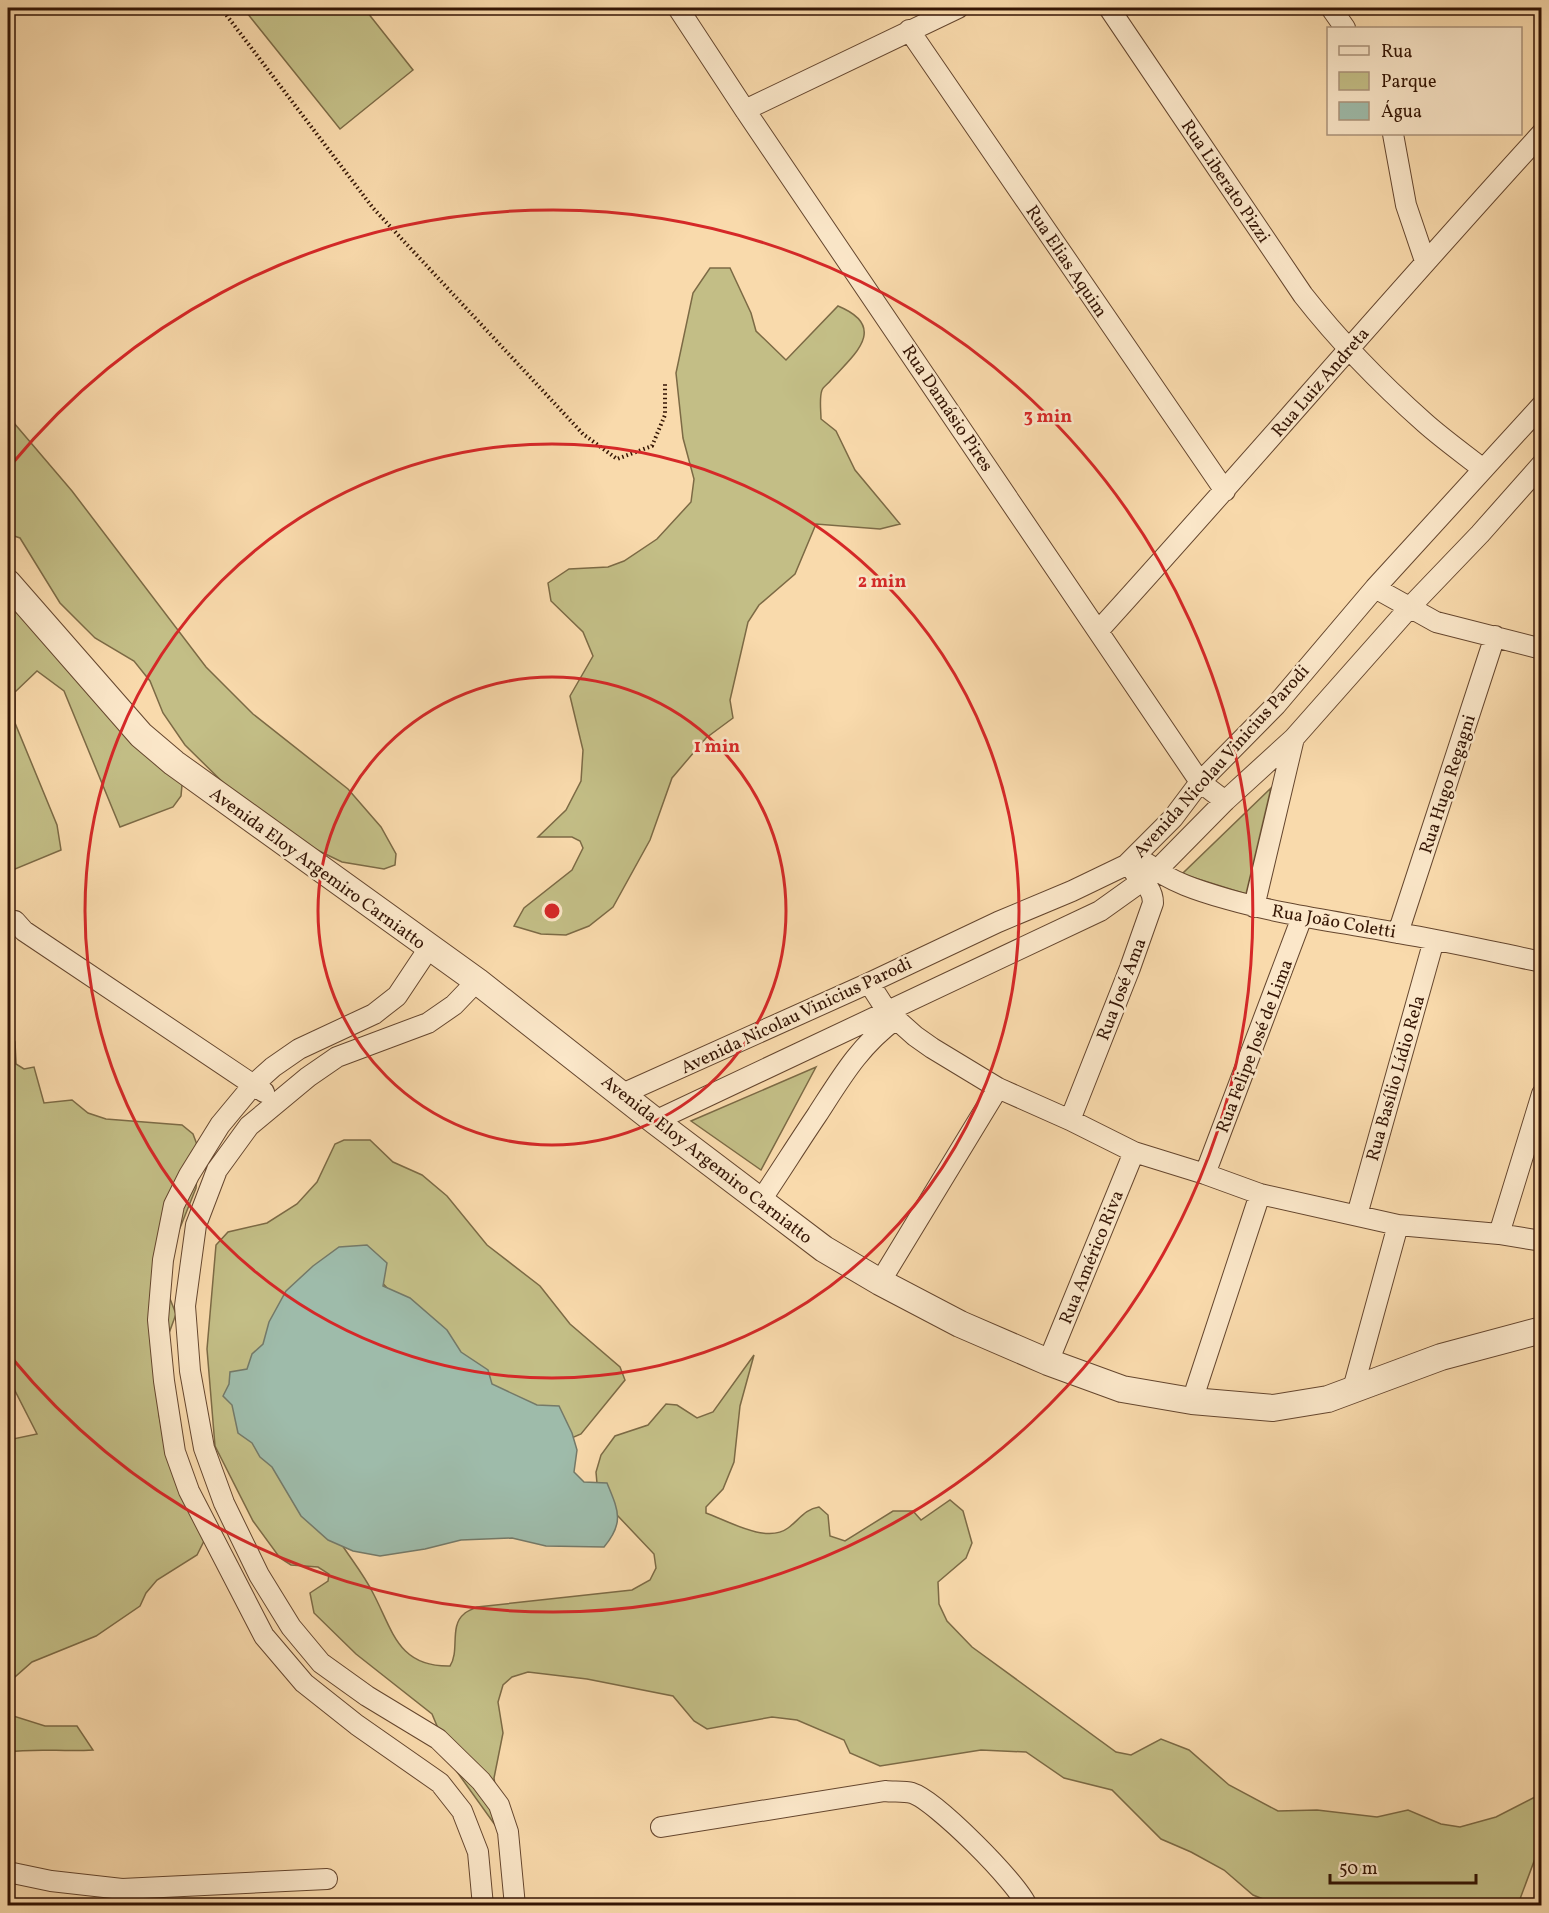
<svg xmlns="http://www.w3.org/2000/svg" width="1549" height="1913" viewBox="0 0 1549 1913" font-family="Vollkorn,serif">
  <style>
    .green { fill: #c3be86; stroke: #7c6a45; stroke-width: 1.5 }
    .water { fill: #9ebbaa; stroke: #747968; stroke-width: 1.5 }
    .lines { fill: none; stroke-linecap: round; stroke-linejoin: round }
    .minor-casing { stroke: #65462e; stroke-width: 22 }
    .tertiary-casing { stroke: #65462e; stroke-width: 28 }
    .path { stroke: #341504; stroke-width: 4; stroke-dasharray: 1.5 3; stroke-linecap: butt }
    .minor { stroke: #fbe7c9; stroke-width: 20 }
    .tertiary { stroke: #fbe7c9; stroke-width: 26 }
    .ring { fill: none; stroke: #d62828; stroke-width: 3 }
    .labels { text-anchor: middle; stroke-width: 5; stroke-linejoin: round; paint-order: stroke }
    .street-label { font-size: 18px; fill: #341504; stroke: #fbe7c9 }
    .centre { fill: #d62828; stroke: #fbe7c9; stroke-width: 3 }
    .ring-label { font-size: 18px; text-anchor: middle; font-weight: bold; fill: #d62828; stroke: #fbe7c9; stroke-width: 5; stroke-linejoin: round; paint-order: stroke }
  </style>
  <rect width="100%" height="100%" fill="#f9daac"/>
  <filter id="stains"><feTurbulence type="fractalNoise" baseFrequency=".00333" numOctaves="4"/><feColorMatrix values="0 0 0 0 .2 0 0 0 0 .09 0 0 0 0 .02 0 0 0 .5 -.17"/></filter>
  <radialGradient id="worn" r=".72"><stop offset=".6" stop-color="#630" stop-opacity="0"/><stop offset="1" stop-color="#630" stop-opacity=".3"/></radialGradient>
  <path class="green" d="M243,8H364L413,70L340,129Z
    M710,268H730L751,313L756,331L786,360L838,306C889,327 854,355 831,380C829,383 823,387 822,390C819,398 821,411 821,419L836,431L855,470L900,524L880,529L816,524L795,574L759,605L748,622L730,700L733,718L706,738L672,778L650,840L613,907L589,926L566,935L541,934L514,926L524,908L572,870L583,848L580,841L572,837H538L566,810L581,781L583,750L570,696L593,656L583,632L551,601L548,583L569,569L608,567L624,561L657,539L691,502L694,479L683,438L676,373L693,293Z
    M8,416L72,491L206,667L253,714L348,789L381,827L396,854L395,865L384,869L342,862L292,838L250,809L185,745L163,713L150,681L134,661L95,638L60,603L20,538L8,534Z
    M8,573L160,753L182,785L181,796L173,807L120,827L64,691L37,671L15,692V723L57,825L61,850L8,872Z
    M1271,788L1246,894L1182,874Z
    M8,1026L15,1042L16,1064L24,1069L34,1067L44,1103L72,1100L88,1113L106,1119L182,1125L193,1134L199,1150L196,1188L180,1228L159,1259L161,1276L176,1314L160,1358L159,1415L167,1454L208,1533L197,1555L157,1580L146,1593L140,1606L96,1636L32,1662L8,1683V1440L37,1434L8,1377Z
    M816,1067L761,1170L691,1121Z
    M344,1140H370L393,1162L422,1175L447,1196L487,1245L540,1286L570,1324L620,1367L625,1380L581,1434L567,1440H555L408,1311L377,1277L340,1542C351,1559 364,1575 373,1593C393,1631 398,1667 450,1666C460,1651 449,1626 464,1614C467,1611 473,1609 477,1607L632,1590L650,1580L656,1568L654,1554L598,1495L596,1472L601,1455L615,1436L648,1425L666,1404L677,1405L697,1418L713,1412L754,1355L740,1406L734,1462L723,1489L706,1507V1513C728,1521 767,1544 788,1528C799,1520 805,1509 819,1507L828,1515L830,1536L845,1541L893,1511H913L921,1520L950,1500L963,1511L972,1543L966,1558L938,1582L939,1604L947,1621L972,1647L1116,1752L1131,1755L1161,1739L1189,1750L1229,1785L1278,1811L1317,1810L1377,1817L1408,1810L1441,1824L1460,1827L1496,1817L1541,1794V1846L1539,1848L1520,1899L1505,1905H1278L1253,1895L1224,1870L1191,1852L1161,1839L1112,1790L1064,1778L1026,1752L981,1750L880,1766L850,1753L844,1740L797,1720L772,1717L707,1729L694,1721L673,1696L587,1679L528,1672L512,1677L503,1685L498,1702L503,1733L494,1778L500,1821L495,1825L455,1769L432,1714L356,1654L314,1613L310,1593L328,1581L329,1574L318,1567L291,1565L280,1558L253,1521L215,1446L207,1349L216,1245L228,1232L267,1223L297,1204L317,1182L335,1144Z
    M8,1705L10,1715L45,1726H77L93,1750C64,1752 36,1748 8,1752Z"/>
  <path class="water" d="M367,1245L387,1263L383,1286L410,1298L447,1330L461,1352L488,1370L492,1384L537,1405L559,1406L572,1433L577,1450L574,1472L584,1482L607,1483C618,1510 625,1522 604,1547L546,1546L512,1538L461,1540L425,1549L380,1556L353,1551L328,1540L301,1516L272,1467L260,1457L252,1443L238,1433L232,1405L223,1396L229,1384L230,1372L247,1369L252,1354L263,1344L269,1322L286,1291L313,1266L339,1247Z"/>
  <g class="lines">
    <g class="minor-casing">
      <path id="minor" d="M678,8L745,110L1200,782L1225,801
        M1109,8L1303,295C1339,341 1381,384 1425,423C1443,439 1464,454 1483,469
        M1331,8L1345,28
        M909,30L1225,491
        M745,110L958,8
        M1393,134L1406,205L1425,261
        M1375,588L1436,622L1542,649
        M1099,630C1248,466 1392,297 1542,133
        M1148,864C1170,882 1199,891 1227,899C1283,915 1340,922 1398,933C1446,941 1494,952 1542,962
        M1254,907L1294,738
        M15,921L24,931L264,1092
        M1398,933L1495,636
        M429,948L397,996L374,1014L299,1049L273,1067L254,1084L220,1125L189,1175L174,1205L163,1260L158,1320L164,1381L175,1452L189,1491L264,1636L304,1683L357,1725L440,1783L462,1811L478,1852L483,1906
        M477,981L454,1005L428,1023L337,1057L308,1077L249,1126L217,1170L196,1225L185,1306L190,1371L204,1448L224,1503L259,1575L291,1627L321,1663L367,1696L438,1739L481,1781L499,1805L508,1832L515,1906
        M869,983L887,1011L915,1036L932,1048L998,1088L1070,1120L1134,1152L1205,1174L1260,1194L1398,1225L1499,1234L1542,1241
        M622,1094L869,983L998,922L1072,891L1126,865L1173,818L1200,782L1276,705L1375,588L1542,405
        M1070,1120L1130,968L1153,903C1153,889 1144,882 1134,872
        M655,1121L1100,911L1156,871L1225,801L1294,738L1410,607L1480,534L1542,464
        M1205,1174L1302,917
        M761,1200C780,1172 798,1143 817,1115C841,1078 859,1046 896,1019
        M1357,1215L1434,940
        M1499,1234L1542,1094
        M880,1282L998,1088
        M1048,1362L1134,1152
        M1353,1389L1398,1225
        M1192,1401L1260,1194
        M661,1827L885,1791C893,1792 904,1791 912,1793C935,1800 1018,1883 1027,1906
        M8,1872L51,1881L122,1889L327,1879"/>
    </g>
    <g class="tertiary-casing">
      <path id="tertiary" d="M8,583L141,735L174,763L477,981L655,1121L824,1249L880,1282L960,1324L1048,1362L1122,1389L1192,1401L1273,1408L1328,1399L1441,1357L1542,1330"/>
    </g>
    <path class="path" d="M221,8L373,208L583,434L617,459L652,446L665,415V384"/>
    <use href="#minor" class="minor"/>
    <use href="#tertiary" class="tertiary"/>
  </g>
  <g class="ring">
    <circle cx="552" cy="911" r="234"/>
    <circle cx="552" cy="911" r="467"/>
    <path d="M11 465A701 701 0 1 1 11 1357"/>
  </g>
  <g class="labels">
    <g class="street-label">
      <text transform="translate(1226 181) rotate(56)" y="6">Rua Liberato Pizzi</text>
      <text transform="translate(1067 261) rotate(56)" y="6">Rua Elias Aquim</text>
      <text transform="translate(1320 382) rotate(-49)" y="6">Rua Luiz Andreta</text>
      <text transform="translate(948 408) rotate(56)" y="6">Rua Damásio Pires</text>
      <text transform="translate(1221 761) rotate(-48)" y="6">Avenida Nicolau Vinicius Parodi</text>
      <text transform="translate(1447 784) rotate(-72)" y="6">Rua Hugo Regagni</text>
      <text transform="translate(318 868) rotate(36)" y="6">Avenida Eloy Argemiro Carniatto</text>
      <text transform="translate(1334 921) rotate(10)" y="6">Rua João Coletti</text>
      <text transform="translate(1121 989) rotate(-69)" y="6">Rua José Ama</text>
      <text transform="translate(796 1015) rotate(-25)" y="6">Avenida Nicolau Vinicius Parodi</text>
      <text transform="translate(1254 1046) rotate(-69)" y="6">Rua Felipe José de Lima</text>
      <text transform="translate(1395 1078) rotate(-74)" y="6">Rua Basílio Lídio Rela</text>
      <text transform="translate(707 1159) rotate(38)" y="6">Avenida Eloy Argemiro Carniatto</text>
      <text transform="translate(1091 1257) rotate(-68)" y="6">Rua Américo Riva</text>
    </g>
  </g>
  <circle cx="552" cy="911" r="9" class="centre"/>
  <g class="ring-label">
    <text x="1048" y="422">3 min</text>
    <text x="882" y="587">2 min</text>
    <text x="717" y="752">1 min</text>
  </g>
  <rect width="1549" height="1913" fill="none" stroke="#f9daac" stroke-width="30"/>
  <rect x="9" y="9" width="1531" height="1895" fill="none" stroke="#341504" stroke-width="3"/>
  <rect x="15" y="15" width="1519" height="1883" fill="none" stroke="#341504" stroke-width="1.5"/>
  <rect x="1327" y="27" width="195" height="108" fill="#fbe7c9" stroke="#ab937a" stroke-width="1.5"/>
  <rect x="1339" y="46" width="30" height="9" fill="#fbe7c9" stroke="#ab937a" stroke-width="1.5"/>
  <text x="1381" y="57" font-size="18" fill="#341504">Rua</text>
  <rect x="1339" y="72" width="30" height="18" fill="#c3be86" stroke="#ab937a" stroke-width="1.5"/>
  <text x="1381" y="87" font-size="18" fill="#341504">Parque</text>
  <rect x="1339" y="102" width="30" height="18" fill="#9ebbaa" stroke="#ab937a" stroke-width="1.5"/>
  <text x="1381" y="117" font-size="18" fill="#341504">Água</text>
  <path d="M1330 1874v9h146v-9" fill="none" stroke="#341504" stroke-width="3"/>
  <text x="1339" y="1874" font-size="18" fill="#341504" stroke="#fbe7c9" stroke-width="4.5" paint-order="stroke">50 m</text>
  <rect width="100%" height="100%" filter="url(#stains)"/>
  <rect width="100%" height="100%" fill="url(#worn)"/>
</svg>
